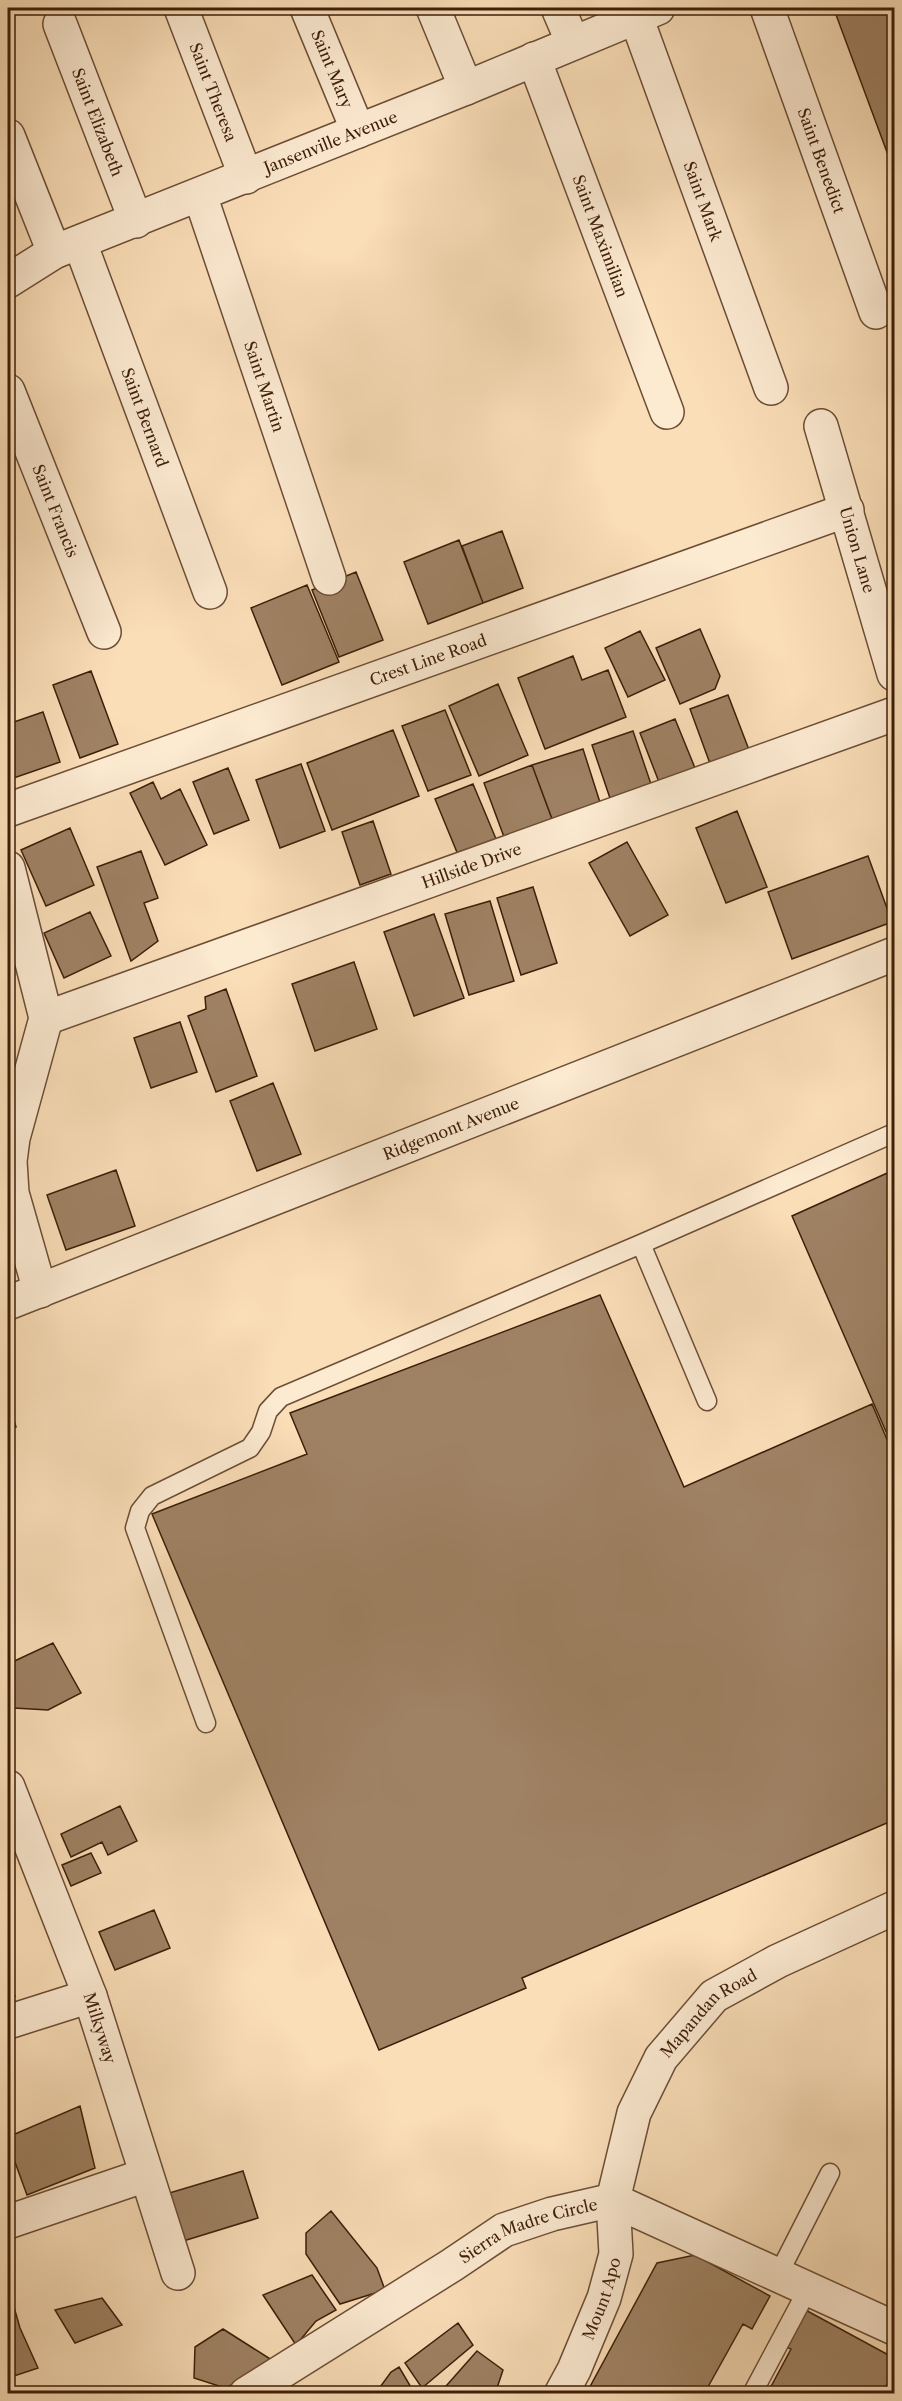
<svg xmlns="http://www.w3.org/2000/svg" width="902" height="2401" viewBox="0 0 902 2401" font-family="'Libre Caslon Text',serif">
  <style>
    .building { fill: #9f8264; stroke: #3d1e09; stroke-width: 1.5 }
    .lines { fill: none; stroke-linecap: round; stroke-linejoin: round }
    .service-casing { stroke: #6c4e35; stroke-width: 21 }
    .minor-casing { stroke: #6c4e35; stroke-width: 36 }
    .service { stroke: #fcead1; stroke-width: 18 }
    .minor { stroke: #fcead1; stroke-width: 33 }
    .labels { text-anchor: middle; stroke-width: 4.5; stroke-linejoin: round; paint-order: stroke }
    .street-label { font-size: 16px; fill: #3d1e09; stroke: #fcead1 }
  </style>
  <rect width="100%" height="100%" fill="#fadeb8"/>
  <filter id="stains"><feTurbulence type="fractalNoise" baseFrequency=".00333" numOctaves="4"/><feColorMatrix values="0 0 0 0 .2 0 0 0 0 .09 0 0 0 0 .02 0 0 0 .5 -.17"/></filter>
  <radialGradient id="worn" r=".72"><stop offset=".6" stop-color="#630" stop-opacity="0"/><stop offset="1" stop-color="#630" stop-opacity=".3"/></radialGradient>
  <path class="building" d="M848,8H894V171L835,12Z
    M502,531L523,588L483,603L462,546Z
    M459,540L483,603L428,624L404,562Z
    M356,572L383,640L339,657L312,590Z
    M307,585L339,662L282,685L251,608Z
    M700,629L720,676L715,689L680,704L656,648Z
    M640,631L665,680L628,697L605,648Z
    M573,656L582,680L608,670L626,717L545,749L518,678Z
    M91,671L118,744L80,758L53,685Z
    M498,684L528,755L479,776L449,706Z
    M728,695L751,755L712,769L690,709Z
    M445,710L471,775L428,791L402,726Z
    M43,712L60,762L8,780V724Z
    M675,719L695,768L659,782L640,733Z
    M393,730L419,796L332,830L307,763Z
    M633,731L655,796L614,810L592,745Z
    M583,749L604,815L555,827L532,765Z
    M301,764L325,831L280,848L256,780Z
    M532,765L555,827L507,845L484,783Z
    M228,768L249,820L214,834L193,782Z
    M153,782L161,799L180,789L207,845L165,865L130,793Z
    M473,784L499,846L461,862L435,799Z
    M737,811L767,887L726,903L696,828Z
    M373,821L391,874L360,885L342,832Z
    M70,828L94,885L46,906L21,850Z
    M627,842L668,915L630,936L589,863Z
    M141,851L158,898L144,903L158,941L131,961L97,867Z
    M868,856L892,922L792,959L768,892Z
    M533,887L557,963L521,975L497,898Z
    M490,901L514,981L469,995L445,914Z
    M90,912L111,956L64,978L44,933Z
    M434,914L464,998L414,1016L384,932Z
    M354,962L377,1029L315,1051L292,984Z
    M226,989L257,1076L216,1092L188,1016L206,1009L205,997Z
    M180,1022L197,1072L151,1088L134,1038Z
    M273,1083L301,1154L257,1171L230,1101Z
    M116,1170L135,1226L66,1250L47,1195Z
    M894,1170V1450L792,1216Z
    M600,1295L684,1487L872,1404L894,1456V1820L522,1978L526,1988L379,2050L152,1514L307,1454L290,1413Z
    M8,1399L16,1427L8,1430Z
    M53,1643L81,1693L48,1710L14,1708L8,1693V1664Z
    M120,1806L137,1841L108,1855L102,1842L71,1857L61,1834Z
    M91,1853L101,1873L71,1886L62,1865Z
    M154,1910L170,1948L115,1970L99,1932Z
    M8,1976L15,1996L8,1998Z
    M80,2106L95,2168L27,2195L8,2143V2137Z
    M243,2171L258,2218L180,2242L166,2194Z
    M331,2211L377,2268L385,2290L340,2304L306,2254V2233Z
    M695,2255L770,2296L752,2329L743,2324L704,2394H586L657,2263Z
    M312,2275L336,2310L316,2321L296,2345L263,2295Z
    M8,2286L20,2328L38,2368L11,2377L8,2376Z
    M102,2298L122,2325L75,2343L55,2310Z
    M800,2307L894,2358V2371L882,2394H767L791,2349L780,2344Z
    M458,2323L473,2345L422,2388L405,2363Z
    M223,2329L278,2364L225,2388L194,2378L195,2347Z
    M477,2351L503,2370L495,2394H439Z
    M399,2367L415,2394H375L391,2372Z"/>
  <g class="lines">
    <g class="service-casing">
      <path id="service" d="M641,1244L707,1401
        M206,1723L135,1528L140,1511L152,1496L250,1448L261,1432L268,1411L281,1397L641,1244L894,1133
        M778,2275L830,2173
        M752,2394L808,2289"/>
    </g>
    <g class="minor-casing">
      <g id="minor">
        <path id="s1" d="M181,8L246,177"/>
        <path id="s2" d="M307,8L358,131"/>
        <path d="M433,8L466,88"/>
        <path d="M558,8L573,43"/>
        <path id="s3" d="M767,8L876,312"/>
        <path id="s4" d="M636,17L771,388"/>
        <path id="s5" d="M60,24L136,221"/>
        <path id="s6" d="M534,59L667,412"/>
        <path d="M8,136L54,252"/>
        <path id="s7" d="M200,195L329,578"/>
        <path id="s8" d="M80,243L210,592"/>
        <path id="s9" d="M8,281L54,252L466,88L658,8"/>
        <path id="s10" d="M8,391L104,632"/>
        <path id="s11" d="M821,426L894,674"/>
        <path id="s12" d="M8,810L847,510"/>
        <path d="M8,868L46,1018L13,1138L10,1161L12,1193L40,1291"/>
        <path id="s13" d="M46,1018L894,714"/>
        <path id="s14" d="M8,1303L894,954"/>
        <path id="s15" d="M8,1787L90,1996L178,2273"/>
        <path d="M8,2022L90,1996"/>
        <path d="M8,2222L146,2175"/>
        <path id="s16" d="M246,2394L452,2265L504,2230L552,2214L613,2200L894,2328"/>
        <path id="s17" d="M561,2394L574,2370L604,2298L616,2254L613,2200L634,2113L661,2058L714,1996L778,1961L894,1908"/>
      </g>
    </g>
    <use href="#service" class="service"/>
    <use href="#minor" class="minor"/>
  </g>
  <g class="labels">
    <g class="street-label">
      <text dy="6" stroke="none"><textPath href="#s2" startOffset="66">Saint Mary</textPath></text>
      <text dy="6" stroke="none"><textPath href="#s1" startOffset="90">Saint Theresa</textPath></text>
      <text dy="6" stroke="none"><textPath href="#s5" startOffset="105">Saint Elizabeth</textPath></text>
      <text dy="6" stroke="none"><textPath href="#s9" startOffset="352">Jansenville Avenue</textPath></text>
      <text dy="6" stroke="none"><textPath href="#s3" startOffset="162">Saint Benedict</textPath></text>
      <text dy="6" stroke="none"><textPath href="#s4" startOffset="196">Saint Mark</textPath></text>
      <text dy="6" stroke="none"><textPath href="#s6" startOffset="189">Saint Maximilian</textPath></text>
      <text dy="6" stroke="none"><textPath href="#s7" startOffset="202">Saint Martin</textPath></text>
      <text dy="6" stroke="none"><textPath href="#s8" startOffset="186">Saint Bernard</textPath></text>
      <text dy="6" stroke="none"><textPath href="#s10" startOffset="129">Saint Francis</textPath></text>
      <text dy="6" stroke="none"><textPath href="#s11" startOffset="129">Union Lane</textPath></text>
      <text dy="6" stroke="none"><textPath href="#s12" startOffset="446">Crest Line Road</textPath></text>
      <text dy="6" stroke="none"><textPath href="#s13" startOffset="452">Hillside Drive</textPath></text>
      <text dy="6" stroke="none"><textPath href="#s14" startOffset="476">Ridgemont Avenue</textPath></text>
      <text dy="6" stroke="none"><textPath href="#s17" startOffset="422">Mapandan Road</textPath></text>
      <text dy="6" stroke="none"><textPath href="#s15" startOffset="258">Milkyway</textPath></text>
      <text dy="6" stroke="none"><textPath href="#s16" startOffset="328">Sierra Madre Circle</textPath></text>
      <text dy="6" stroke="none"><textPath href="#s17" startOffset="104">Mount Apo</textPath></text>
    </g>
  </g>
  <rect width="902" height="2401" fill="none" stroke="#fadeb8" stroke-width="30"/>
  <rect x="9" y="9" width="884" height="2383" fill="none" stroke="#3d1e09" stroke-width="3"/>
  <rect x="15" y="15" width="872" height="2371" fill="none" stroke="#3d1e09" stroke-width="1.5"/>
  <rect width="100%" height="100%" filter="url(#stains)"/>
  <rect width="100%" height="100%" fill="url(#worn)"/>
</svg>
